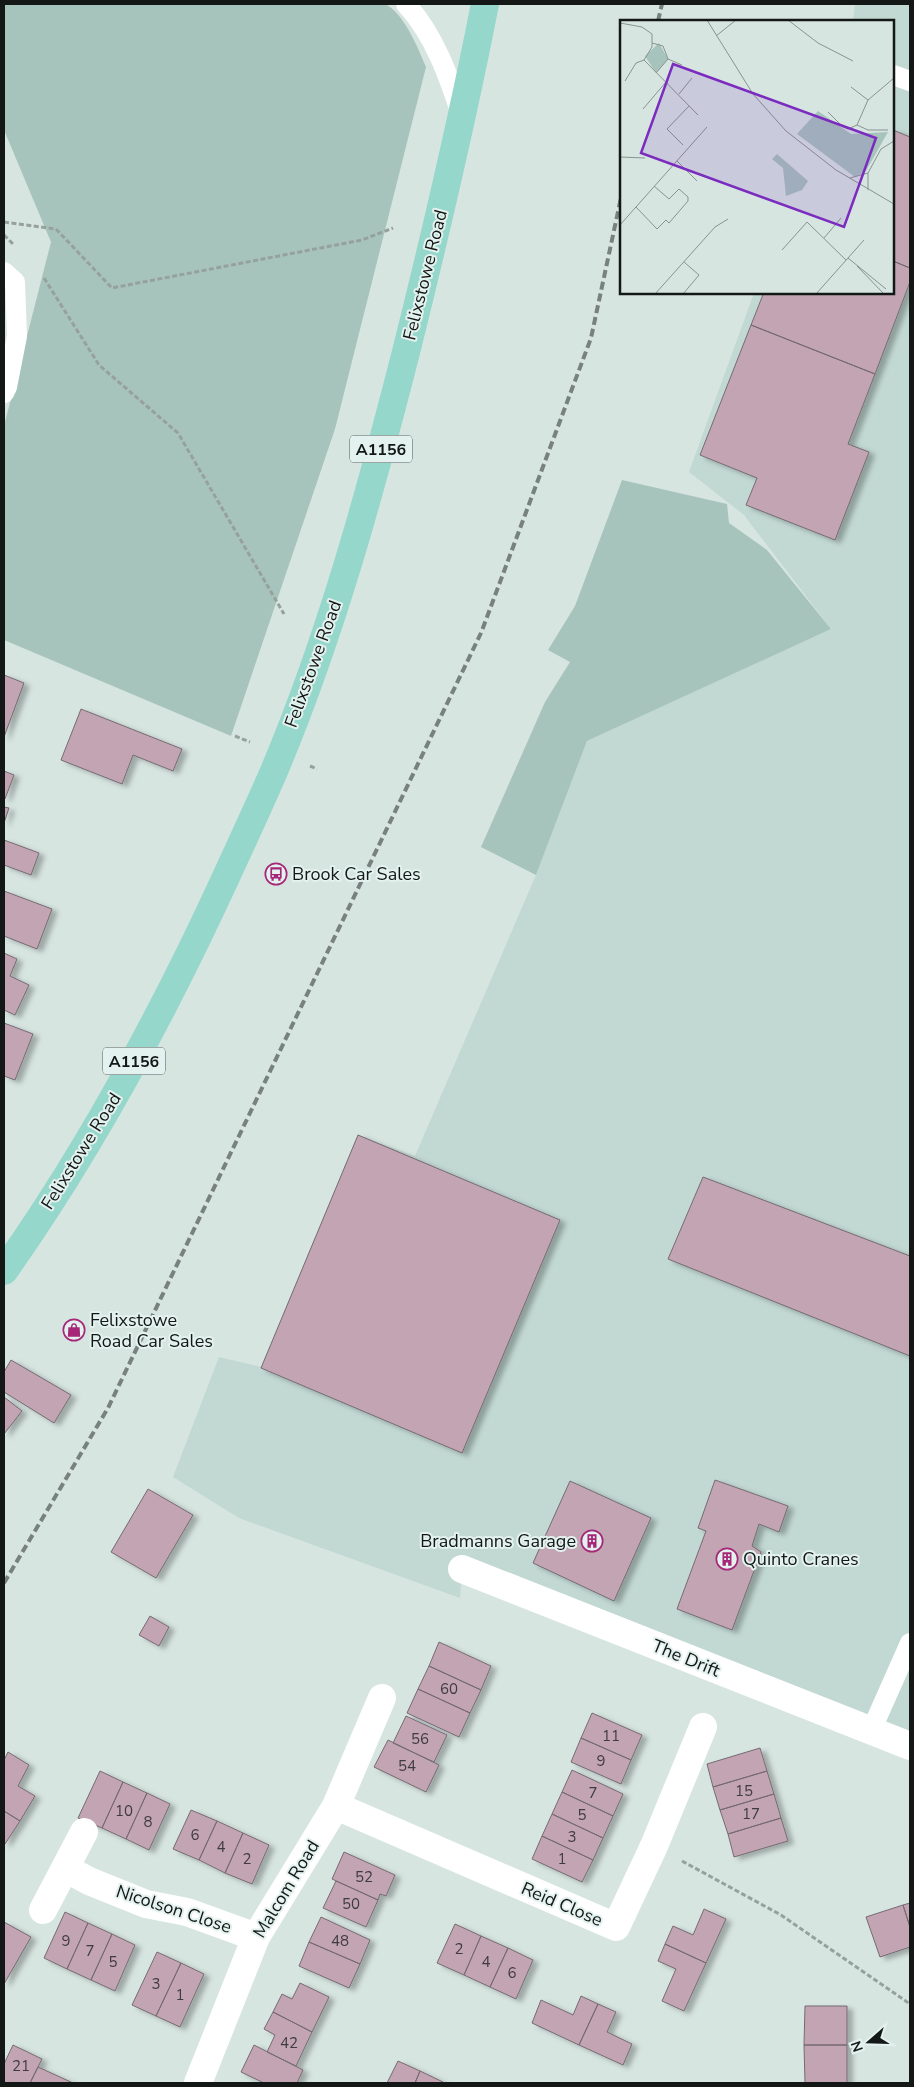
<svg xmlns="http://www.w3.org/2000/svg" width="914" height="2087" viewBox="0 0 914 2087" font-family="'Nunito Sans',sans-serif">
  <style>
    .built { fill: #c2d8d2 }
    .green { fill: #a7c4bc }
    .building { fill: #c2a4b3; stroke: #756b70; filter: url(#shadow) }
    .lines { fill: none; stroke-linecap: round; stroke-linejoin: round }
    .path { stroke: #96a19e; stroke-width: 3; stroke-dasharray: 5 2.5; stroke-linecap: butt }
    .lane { stroke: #fff; stroke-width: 20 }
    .street { stroke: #fff; stroke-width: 28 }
    .primary { stroke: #95d7ca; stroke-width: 28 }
    .rail { stroke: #78817f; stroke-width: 4; stroke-dasharray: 8 4; stroke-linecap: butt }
    .labels { text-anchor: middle; stroke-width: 4; stroke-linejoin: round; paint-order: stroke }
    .number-label { font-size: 15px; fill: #3f3b3e }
    .shield { fill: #e4f2ef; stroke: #525958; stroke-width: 1 }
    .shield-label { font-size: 16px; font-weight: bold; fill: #131817 }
    .street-label { font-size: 18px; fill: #131817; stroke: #e4f2ef }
    .poi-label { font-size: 18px; fill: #131817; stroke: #e4f2ef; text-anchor: start }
    .inset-road { fill: none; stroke: #899390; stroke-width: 1 }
    .view { fill: #7b2cbf; fill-opacity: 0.15; stroke: #7b2cbf; stroke-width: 2.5 }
    .inset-edge { fill: none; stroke: #131817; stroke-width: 2.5 }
  </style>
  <defs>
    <filter id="shadow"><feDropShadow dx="5.5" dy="3" stdDeviation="2.5" flood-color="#0004"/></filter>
  </defs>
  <rect width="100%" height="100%" fill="#d7e5e1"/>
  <path class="built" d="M855,4H910V1746L462,1570L460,1598L239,1518L173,1477L219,1357L261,1367L358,1135L415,1156L536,875L587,741L831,629L744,515L689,472L754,293L893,292V21H853Z"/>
  <path class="green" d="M4,4H385C404,13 418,48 426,67L335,429L231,736L4,640V426L51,242L4,130Z
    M622,480L727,504L729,523L767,550L831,629L587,741L536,875L481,847L545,702L570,662L548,650L575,606Z"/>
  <path class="building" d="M893,130L910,137V268L893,261Z
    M893,261L910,268V282L875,374L751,325L764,292H893Z
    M751,325L875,374L848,444L869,452L835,540L746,505L757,478L700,455Z
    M4,675L24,683L4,737Z
    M81,709L182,749L173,771L133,755L122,784L61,760Z
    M4,771L14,775L5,799L4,798Z
    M4,807L9,808L4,823Z
    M4,840L39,853L31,875L4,865Z
    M4,891L52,909L37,949L4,936Z
    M4,953L17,959L10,976L29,985L15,1015L4,1010Z
    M4,1023L33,1034L15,1080L4,1076Z
    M358,1135L560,1220L462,1453L261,1368Z
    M703,1177L910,1256V1356L668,1259Z
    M11,1360L71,1395L54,1423L4,1392V1372Z
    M4,1397L22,1411L4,1434Z
    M715,1480L788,1506L779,1532L759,1524L752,1546L761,1552L732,1630L677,1609L706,1531L698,1528Z
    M570,1481L651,1518L614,1601L533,1563Z
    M148,1489L193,1515L156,1578L111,1552Z
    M150,1616L169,1627L159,1646L139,1635Z
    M439,1642L491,1666L481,1690L429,1666Z
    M429,1666L481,1690L470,1713L418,1689Z
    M418,1689L470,1713L459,1737L407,1713Z
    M592,1713L642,1735L631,1760L581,1738Z
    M406,1716L447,1735L434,1762L393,1743Z
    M581,1738L631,1760L621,1784L571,1762Z
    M388,1740L439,1765L426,1792L374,1767Z
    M760,1748L767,1771L713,1787L707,1764Z
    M8,1752L29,1765L18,1786L35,1796L20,1821L4,1811V1760Z
    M572,1770L623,1794L613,1816L562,1792Z
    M100,1771L123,1782L102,1828L78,1818Z
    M767,1771L774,1794L720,1810L713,1787Z
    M123,1782L147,1793L126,1839L102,1828Z
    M562,1792L613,1816L603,1838L552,1814Z
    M147,1793L170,1804L149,1850L126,1839Z
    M774,1794L781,1818L728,1834L720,1810Z
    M191,1810L217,1821L199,1860L173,1849Z
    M4,1811L20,1821L5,1844L4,1843Z
    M552,1814L603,1838L593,1860L542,1836Z
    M781,1818L788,1841L734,1857L728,1834Z
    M217,1821L243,1833L225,1873L199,1860Z
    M243,1833L269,1845L252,1884L225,1873Z
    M542,1836L593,1860L582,1882L532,1859Z
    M344,1852L395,1875L386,1896L380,1894L378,1900L332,1879Z
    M336,1881L378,1900L366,1927L323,1908Z
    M910,1903V1927L903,1905Z
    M903,1905L910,1927V1947L880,1957L866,1917Z
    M704,1909L726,1919L706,1963L665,1944L673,1926L693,1935Z
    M65,1912L88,1923L67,1969L44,1958Z
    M321,1917L370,1940L360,1964L309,1942Z
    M4,1922L31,1937L4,1984Z
    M88,1923L112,1934L91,1980L67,1969Z
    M455,1924L481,1936L464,1975L437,1963Z
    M112,1934L135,1945L115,1991L91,1980Z
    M481,1936L508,1948L490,1987L464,1975Z
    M309,1942L360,1964L349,1988L299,1966Z
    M665,1944L706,1963L684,2011L662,2001L676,1969L658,1961Z
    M508,1948L533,1960L516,1999L490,1987Z
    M157,1952L181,1963L156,2016L132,2005Z
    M181,1963L204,1974L180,2027L156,2016Z
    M300,1983L329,1997L312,2032L273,2012L282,1994L292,1999Z
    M581,1996L598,2004L579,2045L532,2023L541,2000L573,2015Z
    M598,2004L616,2012L607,2032L632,2044L623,2065L579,2045Z
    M805,2006H847V2045H804Z
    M273,2012L312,2032L296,2066L267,2052L275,2035L264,2029Z
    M13,2045L42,2059L30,2083H4V2064Z
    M254,2045L303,2070L297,2083H264L241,2072Z
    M804,2045H847V2083H805Z
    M398,2061L420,2071L415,2083H387Z
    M38,2067L73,2083H30Z
    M420,2071L443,2082L442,2083H415Z"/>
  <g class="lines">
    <path class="path" d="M4,222L56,229L112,288L362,240L393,228
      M4,235L13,244
      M44,278L99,365L178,433L284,614
      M235,736L250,742
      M310,766L317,769
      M682,1861L781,1915L910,2004"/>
    <path class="lane" d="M406,4C435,36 449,77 462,117
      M893,75L910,81
      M4,272L15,282L17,336L7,387L4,393
      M871,1731L910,1643"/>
    <path class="street" d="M462,1569L910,1746
      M336,1806L616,1927L654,1846L703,1727
      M65,1868L89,1881L146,1904L187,1912L256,1937
      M43,1910L84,1832
      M198,2083L256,1937L336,1806L382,1698"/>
    <path class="primary" d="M4,1271C91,1148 163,1014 226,877C242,842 259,806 274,771C331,636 370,493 406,352C435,236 462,121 485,4"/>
    <path class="rail" d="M658,21L662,4
      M4,1583L108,1408L481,633L591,338L622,193"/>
  </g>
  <defs>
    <g id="bus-ring" transform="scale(1.125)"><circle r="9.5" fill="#e4f2ef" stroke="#a62778" stroke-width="1.5"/><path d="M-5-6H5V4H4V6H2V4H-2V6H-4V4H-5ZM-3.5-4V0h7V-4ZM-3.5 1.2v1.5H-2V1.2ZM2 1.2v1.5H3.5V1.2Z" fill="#a62778"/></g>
    <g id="shop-ring" transform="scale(1.125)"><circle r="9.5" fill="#e4f2ef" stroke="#a62778" stroke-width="1.5"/><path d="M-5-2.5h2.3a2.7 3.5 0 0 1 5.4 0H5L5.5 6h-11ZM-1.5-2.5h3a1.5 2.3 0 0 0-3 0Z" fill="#a62778"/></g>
    <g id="building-ring" transform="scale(1.125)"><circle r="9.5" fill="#e4f2ef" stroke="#a62778" stroke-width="1.5"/><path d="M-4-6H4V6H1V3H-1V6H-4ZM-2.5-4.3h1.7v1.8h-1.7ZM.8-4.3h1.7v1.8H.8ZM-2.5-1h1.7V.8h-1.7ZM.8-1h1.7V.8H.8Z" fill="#a62778"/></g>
  </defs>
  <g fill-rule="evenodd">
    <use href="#bus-ring" x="276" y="874"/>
    <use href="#shop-ring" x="74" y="1330"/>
    <use href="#building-ring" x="592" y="1541"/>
    <use href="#building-ring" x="727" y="1559"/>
  </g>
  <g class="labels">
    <g class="number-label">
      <text x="449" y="1694">60</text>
      <text x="611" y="1741">11</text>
      <text x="420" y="1744">56</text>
      <text x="601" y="1766">9</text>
      <text x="407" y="1771">54</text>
      <text x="744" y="1796">15</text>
      <text x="593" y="1798">7</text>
      <text x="124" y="1816">10</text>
      <text x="751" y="1819">17</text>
      <text x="582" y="1820">5</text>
      <text x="148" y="1827">8</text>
      <text x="195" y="1840">6</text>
      <text x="572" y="1842">3</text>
      <text x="221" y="1852">4</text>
      <text x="247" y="1864">2</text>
      <text x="562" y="1864">1</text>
      <text x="364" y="1882">52</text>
      <text x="351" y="1909">50</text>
      <text x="66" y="1946">9</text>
      <text x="340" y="1946">48</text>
      <text x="459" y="1954">2</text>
      <text x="90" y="1956">7</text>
      <text x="113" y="1967">5</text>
      <text x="486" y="1967">4</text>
      <text x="512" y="1978">6</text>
      <text x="156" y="1989">3</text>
      <text x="180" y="2000">1</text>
      <text x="289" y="2048">42</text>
      <text x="21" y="2071">21</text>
    </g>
    <g class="shield">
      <rect x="350" y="435.5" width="62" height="27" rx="4"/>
      <rect x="103" y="1047.5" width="62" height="27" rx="4"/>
    </g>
    <g class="shield-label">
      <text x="381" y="455">A1156</text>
      <text x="134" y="1067">A1156</text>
    </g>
    <g class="street-label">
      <text transform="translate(425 275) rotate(-76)" y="6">Felixstowe Road</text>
      <text transform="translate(313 664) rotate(-70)" y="6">Felixstowe Road</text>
      <text transform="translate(81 1151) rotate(-58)" y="6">Felixstowe Road</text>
      <text transform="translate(686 1658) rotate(22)" y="6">The Drift</text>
      <text transform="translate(286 1889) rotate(-59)" y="6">Malcom Road</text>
      <text transform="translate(562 1904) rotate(23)" y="6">Reid Close</text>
      <text transform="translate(174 1909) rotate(18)" y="6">Nicolson Close</text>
    </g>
    <g class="poi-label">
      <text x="292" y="880">Brook Car Sales</text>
      <text x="90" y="1326">Felixstowe<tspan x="90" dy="21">Road Car Sales</tspan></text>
      <text x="576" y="1547" text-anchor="end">Bradmanns Garage</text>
      <text x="743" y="1565">Quinto Cranes</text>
    </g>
  </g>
  <g transform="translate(620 20)">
    <rect width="274" height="274" fill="#d7e5e1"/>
    <path d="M39,23L48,39L36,53L25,36ZM198,91L231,114L268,112L246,151L235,157L177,114ZM157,134L188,161L182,170L166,176L163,148L152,139Z" fill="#a7c4bc"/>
    <path class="inset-road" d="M87,0L133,74L166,111L216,150L274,184M168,0L198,23L233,41M0,3L22,7L32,14V27L24,40L78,95M96,16L116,0M32,23L43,26L48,39L36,53M48,39L62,45M5,61L16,43L24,40M231,67L248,80M59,74L72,58M23,89L46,62M208,92L223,107L228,109L237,105M237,105L248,80L274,58M237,105L248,110H268M63,125L47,109L69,86M0,137L25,138M57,141L77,161M230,158L248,153M248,170V153L261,129L274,121M16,187L37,209L46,200L49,203L68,181V177L59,169L49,179L34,166M0,205L87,107M204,218L221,198M162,230L187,202L226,240M228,238L266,269M237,246L264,274M35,274L95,207L108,199M63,274L79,255L64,242M196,274L244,220"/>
    <path class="view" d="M53,44L256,118L224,207L21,133Z"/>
    <rect width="274" height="274" class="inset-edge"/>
  </g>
  <rect width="914" height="2087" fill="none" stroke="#131817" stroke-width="10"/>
  <g transform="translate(869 2042) rotate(250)" stroke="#e4f2ef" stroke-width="4" paint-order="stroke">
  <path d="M0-4L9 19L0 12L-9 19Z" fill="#131817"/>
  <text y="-8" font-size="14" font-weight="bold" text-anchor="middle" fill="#131817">N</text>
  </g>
</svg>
